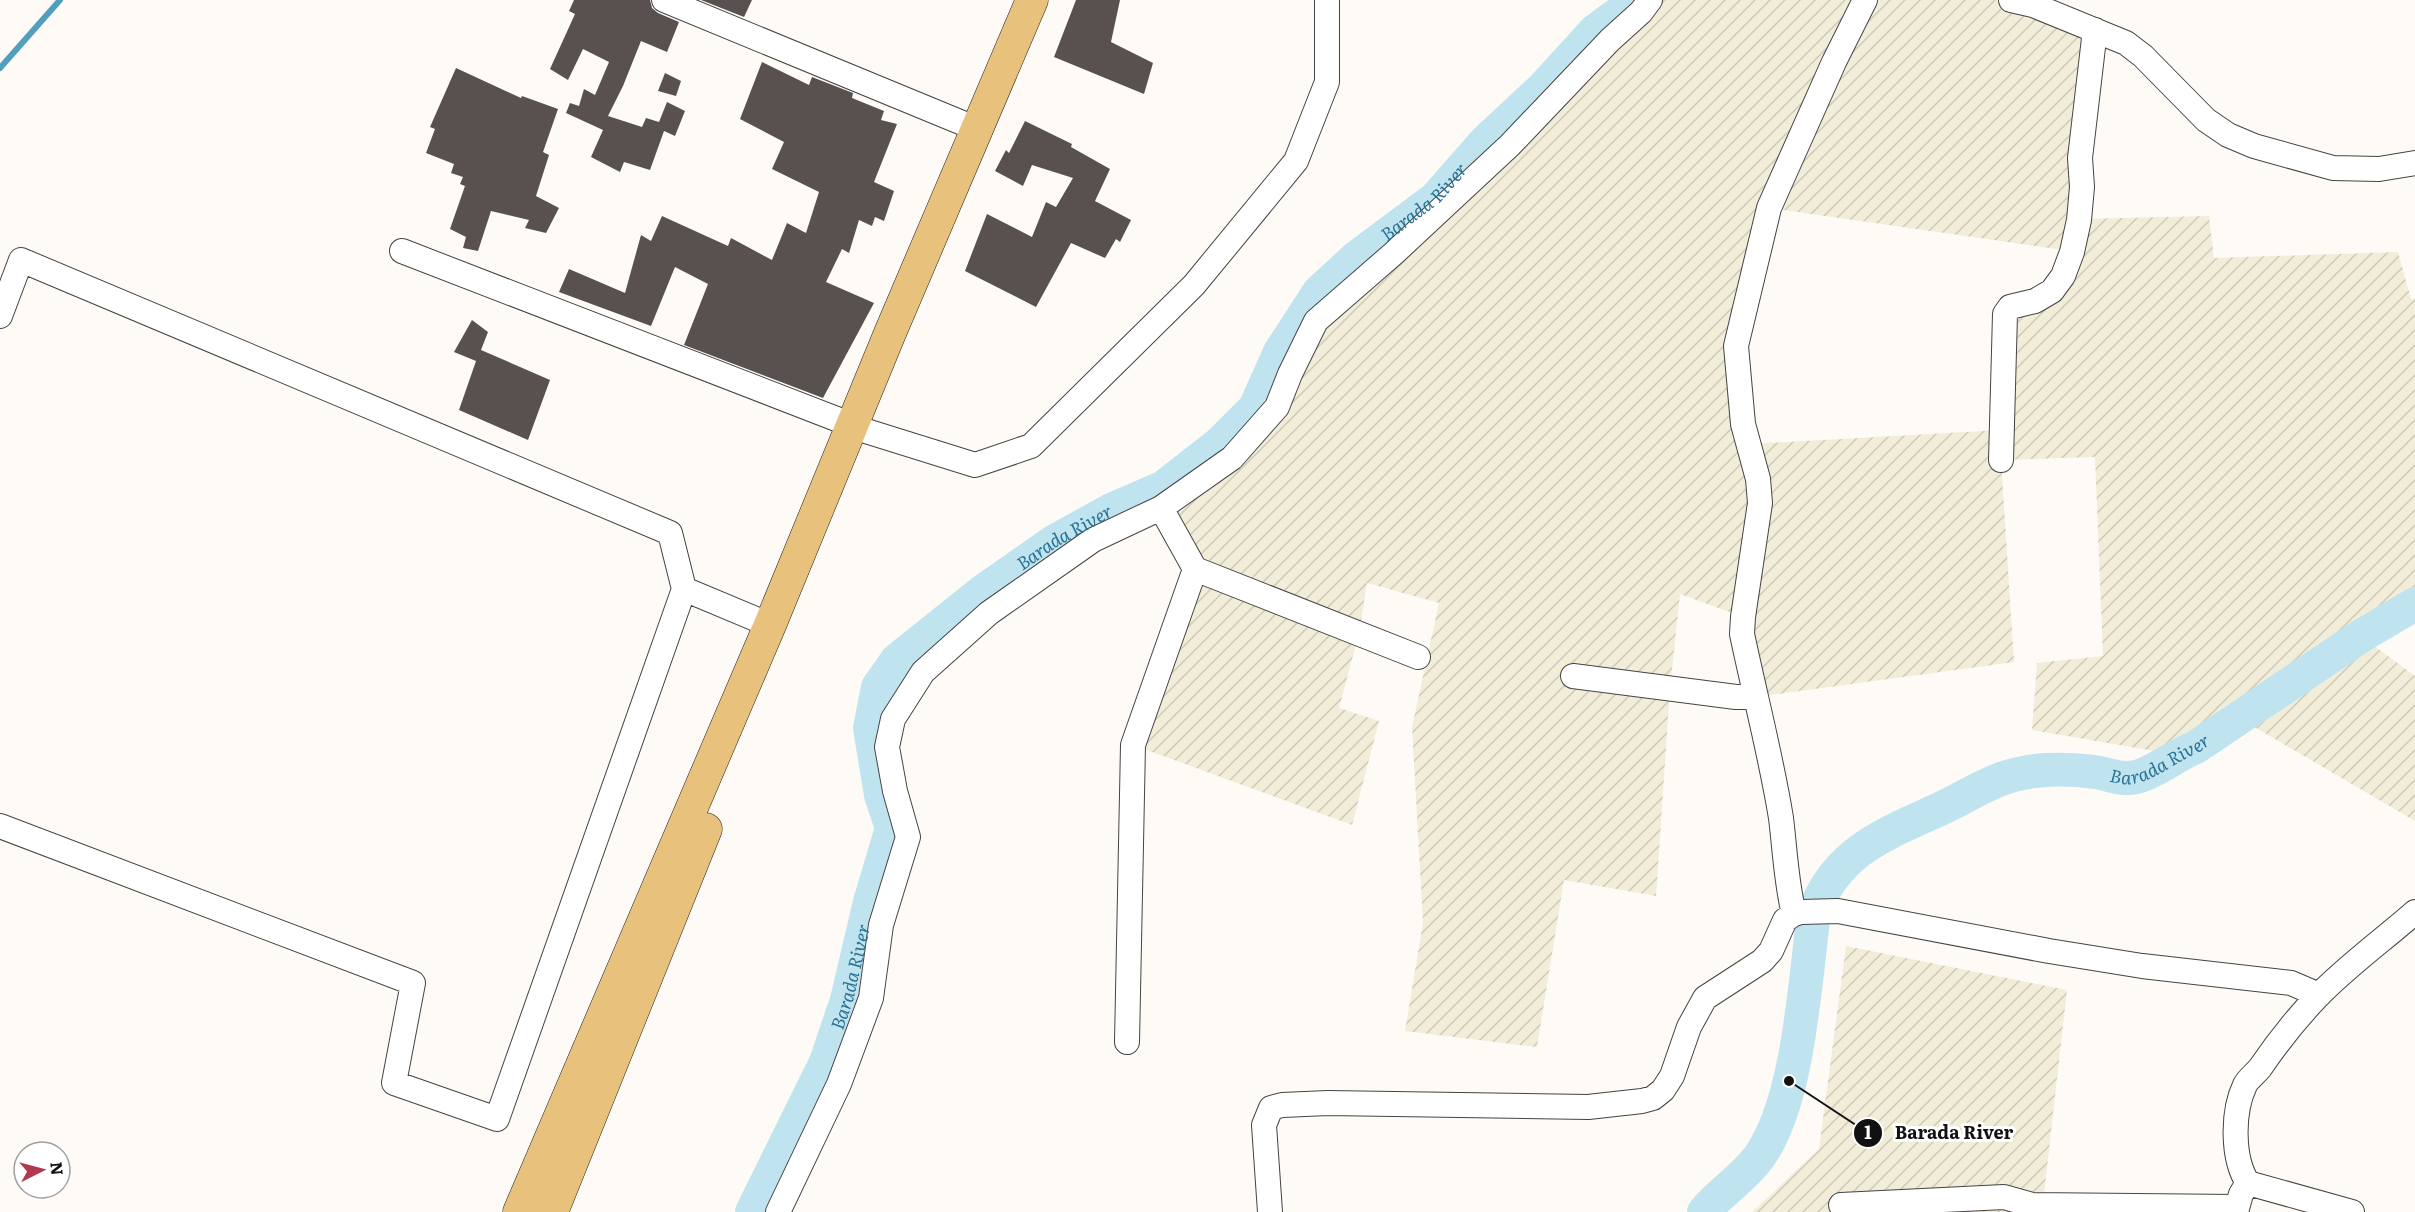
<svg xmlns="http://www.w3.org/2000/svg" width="2415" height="1212" viewBox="0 0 2415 1212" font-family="Literata,serif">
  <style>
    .farmland { fill: url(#farmland-furrows); fill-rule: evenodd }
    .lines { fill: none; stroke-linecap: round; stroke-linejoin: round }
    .stream { stroke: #519fbd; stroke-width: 6 }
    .river { stroke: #c0e4ef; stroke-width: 34 }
    .building { fill: #58514f }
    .minor-casing { stroke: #444; stroke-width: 26 }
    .major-casing { stroke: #222; stroke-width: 33 }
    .minor { stroke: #fff; stroke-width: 24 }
    .major { stroke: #e8c17c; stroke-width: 32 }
    .labels { text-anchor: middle; stroke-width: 6; stroke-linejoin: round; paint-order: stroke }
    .water-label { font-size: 18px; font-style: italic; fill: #287294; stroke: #fff }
    .leader { fill: none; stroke: #111; stroke-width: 2 }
    .callout-dot { fill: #111; stroke: #fff; stroke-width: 2 }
    .mark-label { font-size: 18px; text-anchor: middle; font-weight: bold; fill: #fff }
    .callout-label { font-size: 18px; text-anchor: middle; font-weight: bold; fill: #111; stroke: #fff; stroke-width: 6; stroke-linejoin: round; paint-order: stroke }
  </style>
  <defs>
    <pattern id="farmland-furrows" width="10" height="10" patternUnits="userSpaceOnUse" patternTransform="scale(1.5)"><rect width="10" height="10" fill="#f2edd8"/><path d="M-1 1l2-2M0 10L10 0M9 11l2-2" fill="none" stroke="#cecab8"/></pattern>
  </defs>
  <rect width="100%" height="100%" fill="#fefbf6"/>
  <path class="farmland" d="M1650,0H2011L2095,30L2079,219L2209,216L2214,258L2398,252L2411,299H2415V604L2361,636L2415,676V821L2239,718L2196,747L2177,755L2032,730L2037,663L2103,656L2095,457L2001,460L2014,662L1756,697L1743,617L1680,594L1670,688L1656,896L1564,880L1537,1047L1405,1031L1423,923L1412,727L1439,603L1367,583L1359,633L1339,708L1379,721L1352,825L1133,745L1195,569L1161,508L1232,458L1316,321ZM1769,208L2070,251L2035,301L2010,307L2001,430L1749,444L1736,346Z
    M1846,946L2067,990L2042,1212H1752L1819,1149Z"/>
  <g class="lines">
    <path class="stream" d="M0,68L60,0"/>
    <g class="river">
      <path id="s1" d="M752,1212L826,1062L847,1000L870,902L892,828L881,795L870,728L878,687L897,660L982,592L1055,541L1111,510L1164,487L1219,444L1255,408L1280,352L1319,292L1357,257L1436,198L1485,142L1543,88L1595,31L1637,0"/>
      <path id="s2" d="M1704,1212C1720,1192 1743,1179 1759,1157C1799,1102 1805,980 1814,912C1837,851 1885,834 1940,809C1980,790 1999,773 2045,770C2063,769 2079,770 2095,772C2109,774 2121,781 2136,777C2152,774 2178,754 2196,747L2361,636L2415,604"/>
    </g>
  </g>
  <path class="building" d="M574,0H650L652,8L658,13L679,22L667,52L641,41L623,86L608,116L642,127L646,118L659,122L667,102L685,111L675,136L664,131L650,170L624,162L620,172L591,157L603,130L566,113L570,103L579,106L584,89L595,95L609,62L583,49L568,80L550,69L575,14L569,11Z
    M701,0H752L744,17Z
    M1076,0H1120L1111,42L1153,63L1144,94L1054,57Z
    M762,62L809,85L812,77L853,93L852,98L884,111L881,120L897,124L874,182L894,191L884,221L875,217L872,226L859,220L849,253L842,249L826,282L874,303L823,398L684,345L708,284L675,267L651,326L559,292L569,269L625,293L641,235L651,241L662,216L728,246L731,238L772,260L787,223L806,233L819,192L772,169L784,142L740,119Z
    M456,68L521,98L522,96L558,109L543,152L549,155L536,196L559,208L546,233L525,228L529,220L491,211L478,251L463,248L466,237L450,229L465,186L460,184L463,177L451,173L454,164L426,153L435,129L430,127Z
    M665,73L681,81L676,96L658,91Z
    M1025,121L1072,144L1071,147L1110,169L1095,201L1131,220L1120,242L1116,239L1105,258L1071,243L1036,307L965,271L987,214L1032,237L1046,202L1056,207L1073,178L1032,165L1023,186L995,171L1006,150L1009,153Z
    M472,320L488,332L481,350L550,380L528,440L459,410L476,361L454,352Z"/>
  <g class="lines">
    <g class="minor-casing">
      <path id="minor" d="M664,0L977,129
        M2011,0L2033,5L2126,43L2143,56L2206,120L2228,135L2254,146L2333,168L2379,169L2415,163
        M402,251L852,425
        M0,316L21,260L670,533L684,589L497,1119L394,1083L413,983L0,826
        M866,431L975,465L1031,446L1194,285L1296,161L1327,82V0
        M2001,460L2005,314L2010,307L2035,301L2052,291L2063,276L2072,252L2079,220L2082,187L2080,158L2095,30
        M1195,569L1418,657
        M684,589L770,625
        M1573,676L1736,697H1756
        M1794,914C1786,882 1785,850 1781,818C1771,756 1755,696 1742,634L1743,617L1760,503L1758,479L1743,424L1736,346L1769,208L1834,62L1865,0
        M1127,1042L1133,745L1195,569L1161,508
        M2248,1183L2352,1212
        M1841,1205L2004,1197L2032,1205L2237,1207
        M778,1212L839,1084L871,998L881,925L908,837L895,791L887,747L893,719L923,672L989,613L1093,540L1161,508L1232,458L1277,407L1290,374L1316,321L1393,254L1510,145L1610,40L1641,12L1650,0
        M1270,1212L1264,1125L1271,1108L1282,1105L1328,1103L1588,1107L1642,1101L1653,1098L1663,1090L1672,1076L1689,1027L1705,998L1762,961L1771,951L1785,920L1794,914L1801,912L1838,911L2049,951L2142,966L2291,983L2319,995
        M2236,1212L2241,1194L2248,1183C2232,1159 2232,1112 2245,1085C2248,1079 2255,1074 2260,1068C2277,1043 2296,1019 2317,997C2347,966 2383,940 2415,912"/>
    </g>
    <g class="major-casing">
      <path id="major" d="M519,1212L770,625L890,333L1032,0
        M552,1212L706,829"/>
    </g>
    <use href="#minor" class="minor"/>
    <use href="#major" class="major"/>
  </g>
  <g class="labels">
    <g class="water-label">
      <text dy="6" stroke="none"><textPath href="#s1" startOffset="1300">Barada River</textPath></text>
      <text dy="6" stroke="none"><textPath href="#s1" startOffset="796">Barada River</textPath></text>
      <text dy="6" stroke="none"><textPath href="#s2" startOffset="732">Barada River</textPath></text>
      <text dy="6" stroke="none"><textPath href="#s1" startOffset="256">Barada River</textPath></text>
    </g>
  </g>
  <path class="leader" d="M1789 1081L1868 1133"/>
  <g class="callout-dot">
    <circle cx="1789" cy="1081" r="6"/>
    <circle cx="1868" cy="1133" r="15"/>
  </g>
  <g class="mark-label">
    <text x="1868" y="1139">1</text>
  </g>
  <g class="callout-label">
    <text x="1954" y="1139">Barada River</text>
  </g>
  <g transform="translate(42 1170) rotate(84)"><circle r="28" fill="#ffffff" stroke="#a0a0a0" stroke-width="1.5"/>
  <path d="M0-4.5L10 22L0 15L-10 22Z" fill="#b1394d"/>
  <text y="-9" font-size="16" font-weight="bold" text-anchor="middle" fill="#111111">N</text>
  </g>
</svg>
